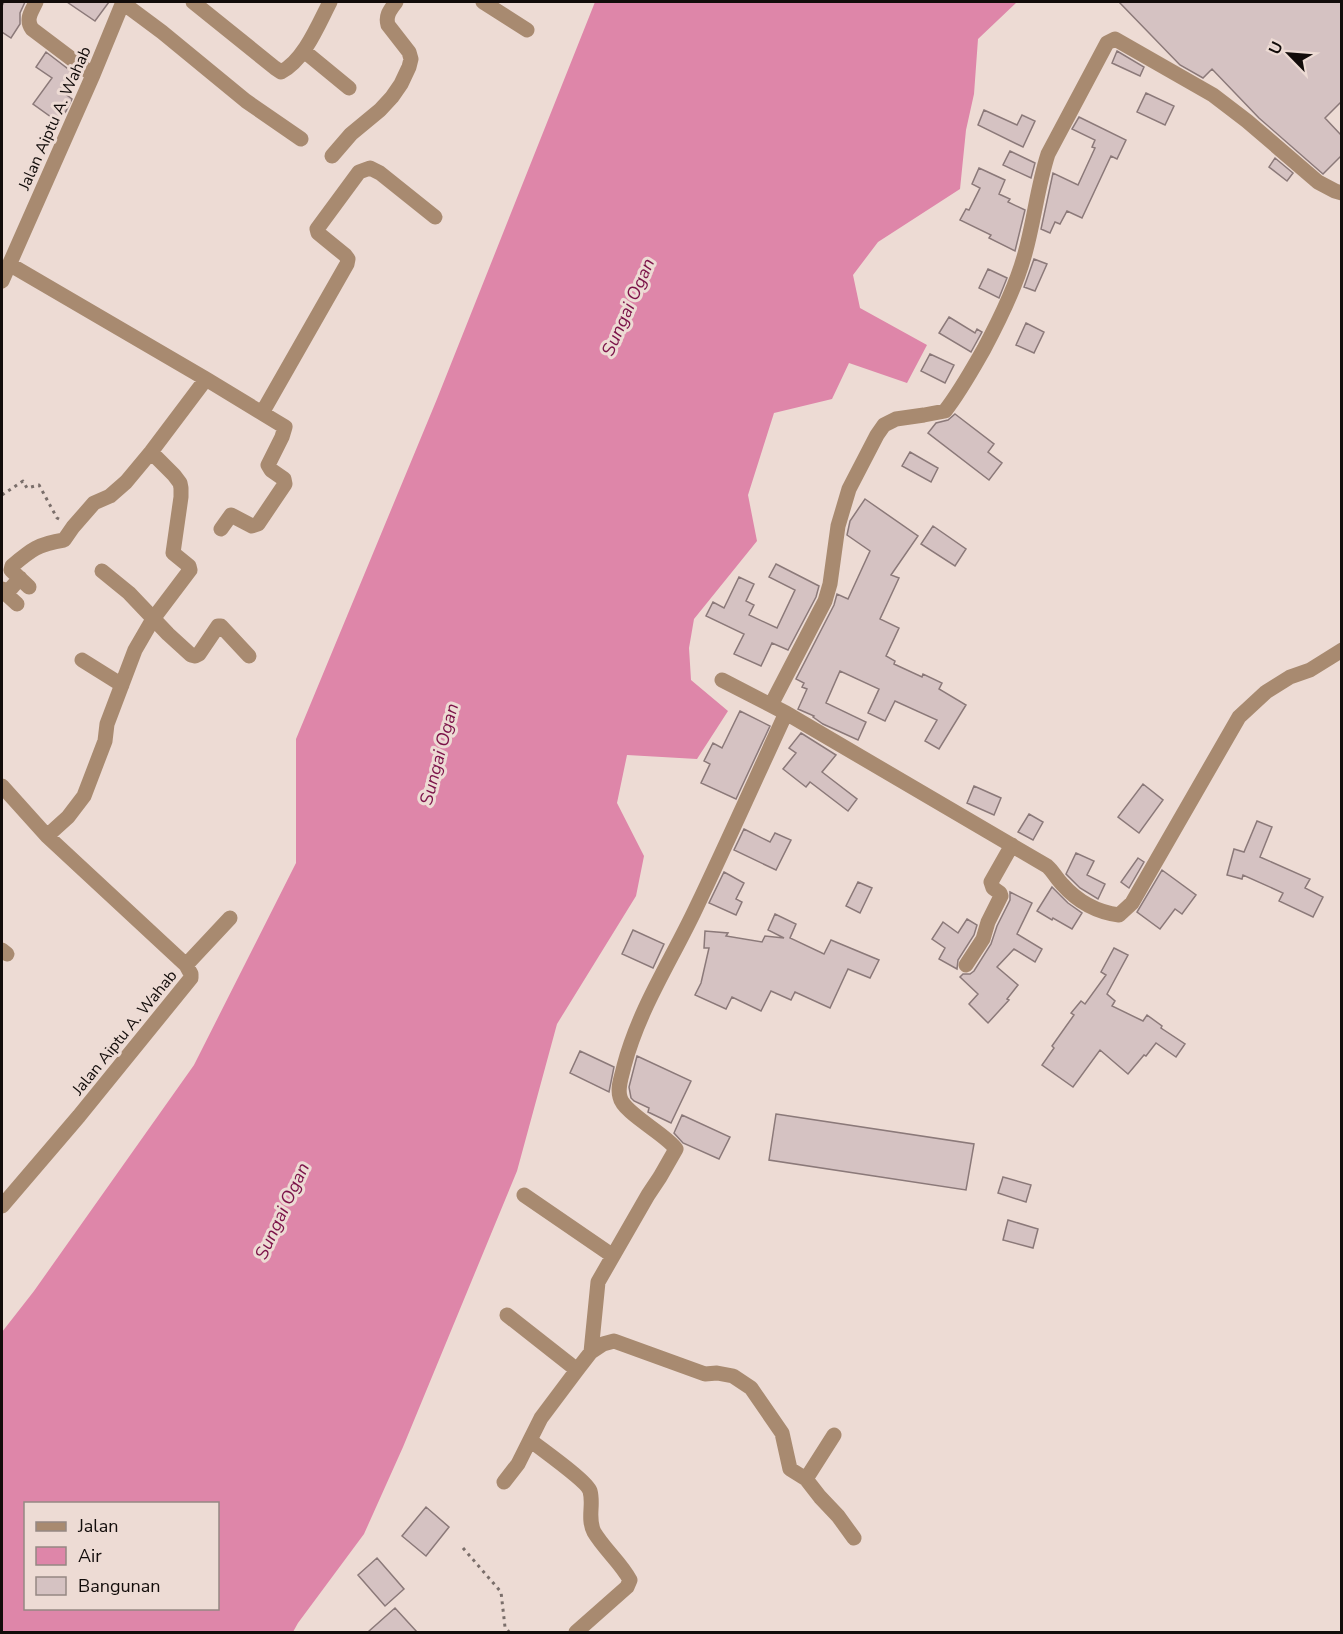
<svg xmlns="http://www.w3.org/2000/svg" width="1343" height="1634" viewBox="0 0 1343 1634" font-family="'Nunito Sans',sans-serif">
  <style>
    .water { fill: #de86a9; fill-rule: evenodd }
    .building { fill: #d5c2c2; stroke: #8b7979; stroke-width: 1.5 }
    .lines { fill: none; stroke-linecap: round; stroke-linejoin: round }
    .path { stroke: #7a6e6a; stroke-width: 3; stroke-dasharray: 3 4.5; stroke-linecap: butt }
    .minor { stroke: #a88a70; stroke-width: 15 }
    .labels { text-anchor: middle; stroke-width: 6; stroke-linejoin: round; paint-order: stroke }
    .street-label { font-size: 16px; fill: #120c0a; stroke: #eddbd4 }
    .water-label { font-size: 18px; font-style: italic; fill: #7b1248; stroke: #eddbd4 }
  </style>
  <rect width="100%" height="100%" fill="#eddbd4"/>
  <path class="water" d="M595,2H1017L978,39L974,94L966,130L960,189L878,242L853,275L860,308L927,345L907,383L849,363L832,399L774,413L748,495L757,541L694,619L689,648L691,680L728,711L697,759L627,755L617,803L644,856L636,896L557,1024L517,1171L403,1447L364,1534L298,1623L293,1632H2V1332L34,1291L194,1065L296,863V739L437,399ZM26,1504H218V1608H26Z"/>
  <path class="building" d="M4,2H25L20,13V24L11,38L2,32V6Z
    M67,2H109L95,21Z
    M1119,2H1341V102L1325,118L1341,135V156L1323,174L1259,118L1212,69L1203,78L1180,65Z
    M1117,51L1144,67L1140,76L1112,63Z
    M46,52L72,72L60,90L72,99L66,111L58,122L33,104L52,78L36,67Z
    M1146,93L1174,106L1165,125L1137,112Z
    M984,110L1017,125L1022,115L1035,121L1023,147L978,125Z
    M1079,117L1126,140L1117,159L1111,156L1082,218L1067,211L1060,224L1055,222L1050,233L1041,229L1053,173L1078,185L1095,148L1092,147L1095,140L1072,129Z
    M1010,151L1035,163L1031,178L1003,165Z
    M1275,158L1293,173L1287,181L1269,167Z
    M979,168L1005,180L999,194L1010,199L1008,202L1025,210L1015,251L989,238L991,235L960,220L966,209L969,210L980,188L972,184Z
    M1034,259L1047,264L1035,291L1024,287Z
    M988,269L1007,278L999,298L979,288Z
    M949,317L975,333L977,329L982,332L971,352L939,333Z
    M1026,323L1044,332L1034,353L1016,345Z
    M930,354L954,365L945,383L921,371Z
    M955,414L994,444L988,452L1002,463L989,480L928,433L936,423L948,420Z
    M910,452L938,468L931,482L902,466Z
    M865,499L918,536L891,575L899,578L880,619L899,628L886,656L895,661L894,664L922,677L923,674L942,683L939,689L966,705L939,749L925,741L937,720L895,701L885,721L868,713L879,689L840,671L826,703L866,722L858,740L823,724L813,717L814,716L798,709L807,689L802,687L804,683L796,679L834,605L837,594L848,599L870,551L847,535L850,521Z
    M933,526L966,549L955,566L921,544Z
    M776,564L819,586L816,597L788,650L772,643L761,666L734,654L744,634L706,616L713,602L724,608L739,577L754,584L746,601L754,605L749,615L777,628L795,590L769,577Z
    M740,711L770,726L736,799L701,783L710,764L704,761L713,743L722,748Z
    M801,733L836,755L822,772L857,799L848,811L810,782L806,787L783,769L796,753L789,748Z
    M1143,784L1163,800L1139,833L1118,817Z
    M974,786L1001,798L994,815L967,803Z
    M1029,814L1043,822L1033,840L1018,832Z
    M1257,821L1272,827L1260,857L1310,879L1305,888L1323,897L1313,917L1279,901L1283,893L1243,875L1242,879L1227,875L1234,849L1244,852Z
    M744,829L770,842L775,833L791,840L776,870L734,850Z
    M1076,853L1094,861L1087,875L1105,884L1098,899L1080,888L1066,874Z
    M1138,858L1144,862L1129,888L1121,882Z
    M1162,870L1196,895L1182,914L1175,909L1160,929L1137,912Z
    M724,872L744,883L736,899L742,902L736,915L709,903Z
    M858,882L872,888L860,913L846,906Z
    M1052,887L1068,903L1082,913L1072,929L1053,918L1052,920L1037,911Z
    M1010,892L1032,903L1017,934L1042,949L1035,962L1014,949L997,967L1018,985L1007,999L1009,1000L988,1023L969,1004L978,994L960,977L963,974H970L974,971L991,944L997,926L1010,900Z
    M775,914L796,924L790,938L824,954L831,940L879,960L870,978L848,969L830,1008L795,992L791,1000L771,991L761,1011L732,997L726,1009L695,995L701,983L709,948H704L705,931L728,933L726,936L762,942L765,936L784,938L768,930Z
    M967,919L977,925L974,935L958,960L957,969L939,959L945,948L932,939L943,922L958,933Z
    M633,930L664,944L653,968L622,954Z
    M1114,948L1128,955L1107,994L1115,1001L1112,1006L1143,1021L1147,1015L1162,1026L1161,1028L1185,1044L1176,1057L1156,1043L1146,1056L1144,1055L1128,1074L1100,1050L1073,1087L1042,1065L1054,1048L1052,1046L1074,1015L1071,1013L1081,1001L1085,1004L1106,975L1101,972Z
    M580,1051L614,1067L609,1092L570,1073Z
    M637,1056L691,1081L671,1123L648,1112L649,1108L634,1101L631,1098L629,1087Z
    M776,1114L974,1144L966,1190L769,1160Z
    M682,1115L730,1137L719,1159L683,1143L674,1133Z
    M1003,1177L1031,1185L1026,1202L998,1193Z
    M1008,1220L1038,1229L1033,1248L1003,1240Z
    M426,1507L449,1527L426,1556L402,1536Z
    M377,1558L404,1589L385,1606L358,1575Z
    M395,1608L417,1632H368Z"/>
  <g class="lines">
    <path class="path" d="M2,495L23,481L27,488L39,485L57,518L61,520
      M463,1548L501,1592L505,1627L509,1632"/>
    <path class="minor" d="M36,2C32,11 25,19 32,29L93,75
      M193,2L275,68L281,72C304,61 319,23 330,2
      M483,2L527,30
      M123,3L162,32L246,101L301,139
      M304,51L349,88
      M332,156L351,134L380,110L392,97L401,84L409,67L411,59L409,52L388,25C385,15 391,9 396,2
      M9,264L206,379L285,427L282,437L268,465L271,470L284,479L285,484L258,524L252,526L231,515L221,529
      M2,281L93,75L123,2
      M262,413L347,264L348,259L345,255L318,233L317,229L359,172L370,168L380,173L435,217
      M102,571L129,593L168,634L191,655L195,656L199,654L218,626H221L249,656
      M29,587L11,570L12,566C31,550 38,544 64,540L73,527L94,503L110,496L126,482L151,452L206,379
      M2,589L6,594L20,578
      M6,594L17,604
      M82,660L122,685
      M722,680L786,713L1047,866C1053,871 1056,878 1062,884C1077,901 1096,912 1119,915L1132,903L1239,717L1266,692L1290,677L1310,670L1342,650
      M771,705L825,601L830,584L838,526L849,489L877,435L884,425L896,419L924,415L945,411C960,392 972,370 984,349C1000,319 1015,289 1024,257C1034,223 1037,188 1048,154L1107,43L1115,39L1213,95L1247,121L1318,182L1335,191L1342,193
      M2,786L47,836L186,965L191,974V978L79,1116L2,1206
      M47,836L68,817L84,796L105,741L107,724L135,650L153,619L190,570L189,566L173,553L181,497V488L180,483L174,475L151,452
      M2,950L7,954
      M186,965L230,918
      M966,965L983,939L988,922L1001,896L1000,893L993,888L991,882L1012,845
      M524,1195L613,1256
      M507,1315L577,1370
      M591,1352L598,1282L648,1195L660,1177L676,1149C666,1134 623,1113 620,1097C617,1087 622,1076 624,1066C639,1009 671,961 696,908C727,843 756,778 786,713
      M530,1440C541,1449 587,1481 590,1491C594,1505 587,1518 594,1532C604,1549 621,1563 630,1580L627,1587L576,1632
      M806,1479L834,1435
      M504,1482L518,1464L541,1418L577,1370L591,1352L603,1344L614,1341L705,1374L717,1373L733,1376L751,1388L782,1433L790,1469L806,1479L820,1497L838,1516L854,1538"/>
  </g>
  <g class="labels">
    <g class="street-label">
      <text transform="translate(54 118) rotate(-66)" y="6">Jalan Aiptu A. Wahab</text>
      <text transform="translate(124 1032) rotate(-51)" y="6">Jalan Aiptu A. Wahab</text>
    </g>
    <g class="water-label">
      <text transform="translate(628 307) rotate(-66)" y="6">Sungai Ogan</text>
      <text transform="translate(439 754) rotate(-75)" y="6">Sungai Ogan</text>
      <text transform="translate(282 1211) rotate(-65)" y="6">Sungai Ogan</text>
    </g>
  </g>
  <rect width="1343" height="1634" fill="none" stroke="#120c0a" stroke-width="6"/>
  <rect x="24" y="1502" width="195" height="108" fill="#eddbd4" stroke="#958883" stroke-width="1.5"/>
  <rect x="36" y="1522" width="30" height="9" fill="#a88a70" stroke="#958883" stroke-width="1.5"/>
  <text x="78" y="1532" font-size="18" fill="#120c0a">Jalan</text>
  <rect x="36" y="1547" width="30" height="18" fill="#de86a9" stroke="#958883" stroke-width="1.5"/>
  <text x="78" y="1562" font-size="18" fill="#120c0a">Air</text>
  <rect x="36" y="1577" width="30" height="18" fill="#d5c2c2" stroke="#958883" stroke-width="1.5"/>
  <text x="78" y="1592" font-size="18" fill="#120c0a">Bangunan</text>
  <g transform="translate(1289 54) rotate(295)" stroke="#eddbd4" stroke-width="4.5" paint-order="stroke">
  <path d="M0-4.5L10 22L0 15L-10 22Z" fill="#120c0a"/>
  <text y="-9" font-size="16" font-weight="bold" text-anchor="middle" fill="#120c0a">U</text>
  </g>
</svg>
